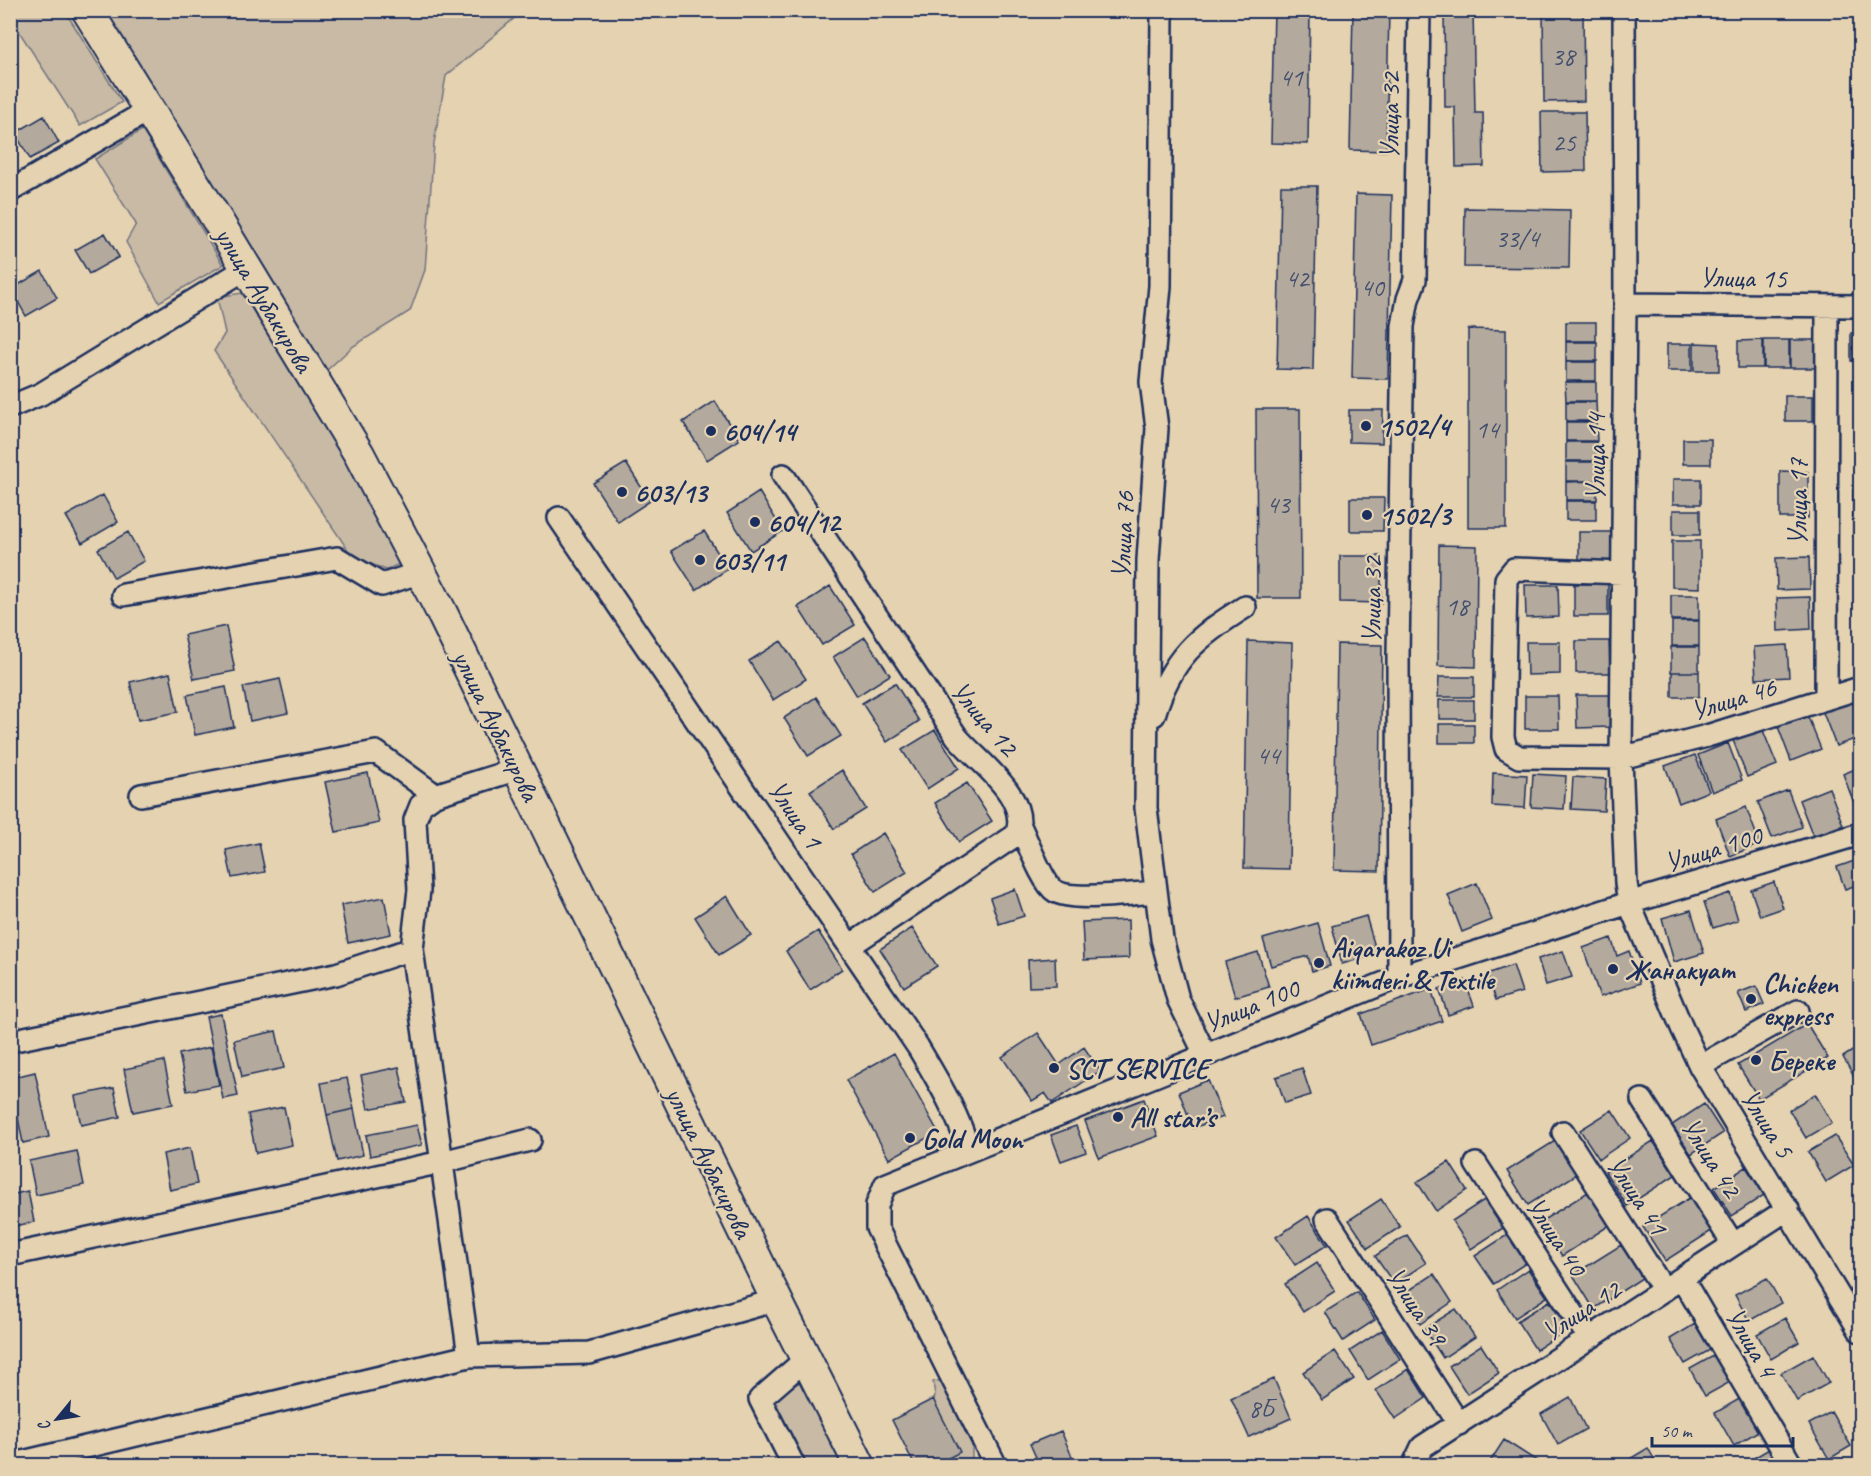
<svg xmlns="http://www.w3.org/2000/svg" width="1871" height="1476" viewBox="0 0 1871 1476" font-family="Caveat,sans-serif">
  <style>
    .green { fill: #c8baa4; stroke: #727481; stroke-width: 1.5 }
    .building { fill: #b3a99c; stroke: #1b2f5e; stroke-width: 1.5 }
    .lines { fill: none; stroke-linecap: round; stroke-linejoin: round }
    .street-casing { stroke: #1b2f5e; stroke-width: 26 }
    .secondary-casing { stroke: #1b2f5e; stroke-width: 34 }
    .street { stroke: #e5d2b0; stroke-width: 21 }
    .secondary { stroke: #e5d2b0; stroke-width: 30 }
    .poi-dot { fill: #1b2f5e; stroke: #e5d2b0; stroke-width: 2 }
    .labels { text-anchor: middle; stroke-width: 4.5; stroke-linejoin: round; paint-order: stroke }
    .number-label { font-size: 26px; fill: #414e6e }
    .street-label { font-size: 28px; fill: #1b2f5e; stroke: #e5d2b0 }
    .poi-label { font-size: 28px; font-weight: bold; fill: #1b2f5e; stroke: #e5d2b0; text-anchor: start }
  </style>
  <rect width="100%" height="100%" fill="#e5d2b0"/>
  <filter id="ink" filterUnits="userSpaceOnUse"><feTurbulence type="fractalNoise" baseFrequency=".0167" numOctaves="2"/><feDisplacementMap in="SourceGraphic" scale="12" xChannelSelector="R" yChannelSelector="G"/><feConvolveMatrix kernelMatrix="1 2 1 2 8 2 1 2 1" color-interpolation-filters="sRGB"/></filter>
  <g filter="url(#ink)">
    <path class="green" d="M11,10L65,11L122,102L80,126L11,19Z
      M87,11H523L446,76L434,143L425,270L410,311L352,347L315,381Z
      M142,130L223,265L159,302L126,242L136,224L95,159Z
      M242,293L408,560L386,570L352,556L214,351L225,333L217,297Z
      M803,1380L845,1465H800L771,1400Z
      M941,1380L972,1437V1465L920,1466L935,1395L933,1382Z"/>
    <path class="building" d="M1274,10H1310L1308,144L1271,143Z
      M1353,10H1389L1386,151L1350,150Z
      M1444,10H1473L1475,113H1483L1484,166L1456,167L1455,107H1445Z
      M1543,10H1583L1584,101L1544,102Z
      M1541,112H1585L1586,171L1542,172Z
      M44,116L59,143L30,159L15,133Z
      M1281,186H1317L1313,370L1277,369Z
      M1356,194L1392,195L1388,379L1352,378Z
      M1465,208L1570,210L1569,268L1464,267Z
      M105,233L119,257L89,274L75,250Z
      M10,257L19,272L10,277Z
      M42,271L57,298L26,316L11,289Z
      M1566,322H1596V341H1566Z
      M1468,329L1506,330V528H1468Z
      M1851,333H1860V360L1851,361Z
      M1763,340V368H1738V341Z
      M1764,340H1789V368H1764Z
      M1790,340H1815V368H1790Z
      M1566,342H1597V361H1566Z
      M1694,343L1719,344V371H1694Z
      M1667,344H1692V371H1667Z
      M1566,362H1596V381H1566Z
      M1565,382H1596V401H1566Z
      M1785,396H1813V421H1785Z
      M715,401L739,440L707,460L683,422Z
      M1566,402H1596L1597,421H1566Z
      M1256,409H1300L1301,598H1257Z
      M1349,410H1383L1382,443L1349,442Z
      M1566,422H1596L1597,441H1566Z
      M1683,439H1711V464H1683Z
      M1566,442H1596V461H1566Z
      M1566,462H1597V481H1566Z
      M626,463L650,501L618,522L593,483Z
      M1780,471L1808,472V518H1780Z
      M1673,479H1701V504H1673Z
      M1597,481V500H1566V482Z
      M1853,490H1860V536H1853Z
      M759,492L783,531L751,551L727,513Z
      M103,495L118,522L82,543L66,516Z
      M1350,498H1384L1383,531H1350Z
      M1566,501H1596V520H1566Z
      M1673,510H1700V535H1673Z
      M704,531L728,569L696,590L671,551Z
      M128,532L144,561L114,578L98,549Z
      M1579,532H1612V565H1579Z
      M1672,541H1700V588L1672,587Z
      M1439,545L1477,546L1476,667L1438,666Z
      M1340,556H1381V603L1340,602Z
      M1809,557L1810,589L1777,590L1776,558Z
      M1859,580H1860V627H1859Z
      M1574,584H1608V616H1574Z
      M1525,585H1558L1559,617L1526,618Z
      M830,586L855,625L822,645L798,607Z
      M1671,595H1699V620H1671Z
      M1810,597L1811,629L1778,631L1777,598Z
      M1672,621H1699V646H1672Z
      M226,626L235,671L194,679L184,635Z
      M865,637L890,675L857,696L833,657Z
      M781,641L806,679L773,700L749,661Z
      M1248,641L1292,643L1289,869L1244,868Z
      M1576,641H1609L1610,673H1576Z
      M1526,642H1560V674L1527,675Z
      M1337,644L1382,645L1379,871L1334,870Z
      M1787,645L1789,677L1756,679L1754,647Z
      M1671,647H1699V672H1671Z
      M1672,672H1699V697H1672Z
      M170,673L178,712L138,720L130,682Z
      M1439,677H1474V697H1438Z
      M280,679L288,713L250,721L243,687Z
      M895,683L919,721L887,742L862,703Z
      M226,687L234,727L195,735L187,695Z
      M1576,695H1610V727L1577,728Z
      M1525,696H1558L1559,729H1525Z
      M816,697L841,736L808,756L784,718Z
      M1852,698L1860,721V737L1836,746L1822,710Z
      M1439,700H1474V719H1439Z
      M1806,712L1821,749L1791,761L1777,724Z
      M1439,724H1474V743H1439Z
      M1762,728L1777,765L1747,777L1733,740Z
      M935,730L959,768L927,789L902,750Z
      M1728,743L1742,780L1712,792L1698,755Z
      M1695,755L1709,791L1679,803L1665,766Z
      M1860,767V809L1857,811L1843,774Z
      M842,770L866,809L834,829L810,791Z
      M368,773L379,823L336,832L325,782Z
      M1493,773L1527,775L1525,808L1492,806Z
      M1533,774L1566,776L1564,809L1531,807Z
      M1573,777L1606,779L1604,811L1571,809Z
      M967,783L992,821L959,842L935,803Z
      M1829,788L1843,825L1813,836L1799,800Z
      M1788,790L1802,827L1772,838L1758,802Z
      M1746,807L1760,844L1730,856L1716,819Z
      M883,833L907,872L875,892L851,854Z
      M259,843L265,872L232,878L226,850Z
      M1860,859V884L1845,889L1837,867Z
      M1774,882L1783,908L1760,916L1751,890Z
      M1477,883L1492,920L1462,932L1448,895Z
      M1015,889L1024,916L999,924L990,898Z
      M1730,893L1738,920L1713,928L1704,902Z
      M727,896L751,935L719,955L695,917Z
      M384,897L391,934L348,943L341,905Z
      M1691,910L1704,953L1674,962L1662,918Z
      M1366,916L1377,954L1342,964L1332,926Z
      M1128,920L1129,958L1084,960L1082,922Z
      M1318,923L1330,966L1312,971L1308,956L1271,966L1263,939Z
      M912,928L937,966L904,987L880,949Z
      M818,931L842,969L810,990L786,951Z
      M1611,938L1617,956L1629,951L1640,983L1600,997L1583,948Z
      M1563,951L1572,977L1546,985L1538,959Z
      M1258,952L1269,987L1235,997L1225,962Z
      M1055,958L1056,986L1029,987L1028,960Z
      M1513,965L1522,992L1496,1000L1487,974Z
      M1465,980L1474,1006L1448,1015L1439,989Z
      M1756,986L1764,1004L1746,1012L1738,993Z
      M1431,989L1442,1021L1371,1045L1361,1014Z
      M221,1014L238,1096L223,1099L206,1017Z
      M1807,1024L1828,1058L1759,1099L1738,1065Z
      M276,1031L284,1068L242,1077L234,1040Z
      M1038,1033L1059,1065L1084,1047L1100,1071L1052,1103L1045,1093L1032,1101L1002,1057Z
      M1860,1046V1080L1857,1082L1843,1057Z
      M211,1047L219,1085L187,1091L179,1054Z
      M894,1053L938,1132L889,1159L846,1080Z
      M164,1061L173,1104L133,1112L124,1069Z
      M399,1067L406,1102L368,1109L361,1075Z
      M1302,1068L1311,1095L1285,1103L1276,1077Z
      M35,1072L49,1137L23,1143L10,1078Z
      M347,1078L354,1109L327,1115L321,1083Z
      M1208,1080L1223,1117L1193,1128L1179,1092Z
      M114,1088L120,1117L81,1125L75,1096Z
      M1815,1094L1832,1123L1806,1138L1789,1110Z
      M1144,1099L1158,1136L1099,1158L1085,1121Z
      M1704,1104L1723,1133L1691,1154L1672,1125Z
      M284,1107L292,1145L256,1153L248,1114Z
      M354,1109L363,1155L337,1161L327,1115Z
      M1612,1110L1630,1138L1599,1159L1580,1130Z
      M417,1125L422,1145L370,1156L366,1135Z
      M1076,1126L1086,1152L1061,1161L1051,1135Z
      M1835,1136L1854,1165L1826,1182L1808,1152Z
      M1555,1141L1577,1174L1528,1205L1507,1171Z
      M1653,1141L1675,1175L1627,1206L1605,1172Z
      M190,1148L197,1184L170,1190L163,1154Z
      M77,1151L84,1185L36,1195L29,1161Z
      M1449,1162L1467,1190L1436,1211L1417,1182Z
      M1746,1167L1764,1195L1732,1216L1714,1188Z
      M28,1191L34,1222L10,1227V1195Z
      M1588,1192L1610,1225L1562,1256L1540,1222Z
      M1691,1197L1713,1230L1665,1261L1643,1227Z
      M1381,1199L1400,1227L1368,1248L1349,1220Z
      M1484,1200L1503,1228L1471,1249L1452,1221Z
      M1308,1216L1327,1245L1295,1265L1276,1237Z
      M1407,1235L1426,1263L1394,1284L1375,1256Z
      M1507,1235L1526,1263L1494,1284L1475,1256Z
      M1621,1245L1642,1278L1594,1309L1573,1275Z
      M1317,1263L1335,1291L1303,1312L1285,1284Z
      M1528,1269L1547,1297L1515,1318L1497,1290Z
      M1434,1274L1452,1302L1420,1324L1402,1295Z
      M1767,1278L1781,1303L1749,1321L1735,1295Z
      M1357,1292L1375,1320L1343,1341L1325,1312Z
      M1549,1301L1568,1329L1536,1350L1517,1321Z
      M1456,1309L1475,1337L1443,1358L1424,1329Z
      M1785,1318L1799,1342L1771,1359L1757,1334Z
      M1695,1324L1710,1350L1685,1364L1670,1339Z
      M1382,1330L1400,1359L1368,1380L1350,1351Z
      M1481,1345L1499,1373L1467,1394L1449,1366Z
      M1335,1351L1354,1379L1322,1400L1303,1372Z
      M1717,1354L1732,1381L1705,1396L1690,1369Z
      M1813,1355L1829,1383L1797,1401L1781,1373Z
      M1408,1369L1426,1398L1395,1419L1376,1390Z
      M1274,1379L1291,1418L1249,1437L1231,1398Z
      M1570,1397L1586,1429L1558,1445L1541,1414Z
      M1741,1398L1760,1430L1734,1446L1715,1413Z
      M933,1399L960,1452L933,1466H915L892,1420Z
      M1831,1412L1851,1446L1829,1459L1809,1424Z
      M1061,1431L1076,1466H1040L1030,1444Z
      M1504,1440L1543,1465V1466H1493L1489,1463Z
      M1648,1448L1658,1466H1618Z
      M1769,1449L1780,1466H1743L1742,1465Z"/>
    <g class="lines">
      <g class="street-casing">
        <path id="street" d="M1162,10L1160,286L1151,382L1157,428L1148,560L1146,808L1162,939L1178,999L1205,1054
          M1624,10L1625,304L1621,758L1626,883L1629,903L1682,1028L1700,1066L1860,1331
          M10,191L149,110
          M1625,304L1860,306
          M10,407L41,394L247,268
          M783,475L957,737C978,762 1032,798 1016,835L851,945
          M559,518L918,1047C938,1081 958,1113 969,1151
          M1623,573L1514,569L1506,579L1503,737L1506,749L1519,757L1621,758L1707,736L1860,688
          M123,595L337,558L382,585L421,572
          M1826,699L1827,306
          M1154,715C1171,658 1197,637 1245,607
          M141,795L376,752L435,795
          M1020,826C1027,840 1043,884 1055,891C1072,902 1134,893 1156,892
          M1399,977L1398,656L1403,326L1408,299L1415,280L1419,10
          M10,1041L336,974L412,949
          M1700,1066L1798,1011
          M1642,1100L1733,1244
          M1563,1132L1664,1290
          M1476,1164L1589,1338
          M1327,1219L1459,1424
          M10,1255L442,1162L530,1140
          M1682,1278L1792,1466
          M469,1356L589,1353L777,1300
          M10,1465L469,1356L412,949L419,890L415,820L421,805L435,795L518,769
          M794,1466L760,1399L806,1359
          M996,1466L877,1228V1205L885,1185L1399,977L1629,903L1860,834
          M1413,1466L1422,1447L1788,1209"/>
      </g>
      <g class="secondary-casing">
        <path id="secondary" d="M87,10L213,213L359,454L441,611L782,1311L860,1466"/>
      </g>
      <use href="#street" class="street"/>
      <use href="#secondary" class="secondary"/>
    </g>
  </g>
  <g class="poi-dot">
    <circle cx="1366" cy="426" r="6"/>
    <circle cx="711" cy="431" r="6"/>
    <circle cx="622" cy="492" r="6"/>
    <circle cx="1367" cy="515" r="6"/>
    <circle cx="755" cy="522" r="6"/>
    <circle cx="700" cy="560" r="6"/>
    <circle cx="1319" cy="963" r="6"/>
    <circle cx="1613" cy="969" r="6"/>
    <circle cx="1751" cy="999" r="6"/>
    <circle cx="1756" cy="1060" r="6"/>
    <circle cx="1054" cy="1068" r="6"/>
    <circle cx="1118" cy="1117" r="6"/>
    <circle cx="910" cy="1138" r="6"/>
  </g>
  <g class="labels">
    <g class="number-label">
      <text x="1563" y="65">38</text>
      <text x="1291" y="86">41</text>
      <text x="1564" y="151">25</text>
      <text x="1517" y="247">33/4</text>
      <text x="1297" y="287">42</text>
      <text x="1372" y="296">40</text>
      <text x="1487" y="438">14</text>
      <text x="1278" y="513">43</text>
      <text x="1457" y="615">18</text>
      <text x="1268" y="764">44</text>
      <text x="1261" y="1417">8Б</text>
    </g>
    <g class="street-label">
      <text transform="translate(1389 116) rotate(-89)" y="10">Улица 32</text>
      <text transform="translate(1743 277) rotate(1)" y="10">Улица 15</text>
      <text transform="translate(265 299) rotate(59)" y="10">улица Аубакирова</text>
      <text transform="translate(1595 457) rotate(-90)" y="10">Улица 14</text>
      <text transform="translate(1797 502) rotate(-90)" y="10">Улица 17</text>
      <text transform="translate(1122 535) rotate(-87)" y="10">Улица 76</text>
      <text transform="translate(1371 600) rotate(-89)" y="10">Улица 32</text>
      <text transform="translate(1733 698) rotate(-17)" y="10">Улица 46</text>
      <text transform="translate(985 718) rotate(50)" y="10">Улица 12</text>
      <text transform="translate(497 725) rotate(64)" y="10">улица Аубакирова</text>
      <text transform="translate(796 814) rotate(56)" y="10">Улица 1</text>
      <text transform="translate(1713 848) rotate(-17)" y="10">Улица 100</text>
      <text transform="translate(1251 1005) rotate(-22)" y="10">Улица 100</text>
      <text transform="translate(1768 1123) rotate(58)" y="10">Улица 5</text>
      <text transform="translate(1712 1157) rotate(58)" y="10">Улица 42</text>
      <text transform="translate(710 1162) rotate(64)" y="10">улица Аубакирова</text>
      <text transform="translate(1638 1195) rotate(57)" y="10">Улица 41</text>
      <text transform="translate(1557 1236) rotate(57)" y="10">Улица 40</text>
      <text transform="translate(1417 1306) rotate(57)" y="10">Улица 39</text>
      <text transform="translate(1581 1310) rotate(-33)" y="10">Улица 12</text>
      <text transform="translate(1752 1342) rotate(60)" y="10">Улица 4</text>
    </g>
    <g class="poi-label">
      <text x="1378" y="436">1502/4</text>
      <text x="723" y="441">604/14</text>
      <text x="634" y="502">603/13</text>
      <text x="1379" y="525">1502/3</text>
      <text x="767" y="532">604/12</text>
      <text x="712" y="570">603/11</text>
      <text x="1331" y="957">Aiqarakoz Ui<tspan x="1331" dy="32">kiimderi &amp; Textile</tspan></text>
      <text x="1625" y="979">Жанакуат</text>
      <text x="1763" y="993">Chicken<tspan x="1763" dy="32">express</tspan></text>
      <text x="1768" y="1070">Береке</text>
      <text x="1066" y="1078">SCT SERVICE</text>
      <text x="1130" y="1127">All star’s</text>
      <text x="922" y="1148">Gold Moon</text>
    </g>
  </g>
  <rect width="1871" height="1476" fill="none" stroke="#e5d2b0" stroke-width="36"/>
  <rect x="18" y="18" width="1835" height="1440" fill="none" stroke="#1b2f5e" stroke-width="2" filter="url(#ink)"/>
  <g transform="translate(57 1419) rotate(240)" stroke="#e5d2b0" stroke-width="4.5" paint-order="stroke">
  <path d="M0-4.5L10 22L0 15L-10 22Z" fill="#1b2f5e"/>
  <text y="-9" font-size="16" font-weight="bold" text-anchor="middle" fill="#1b2f5e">С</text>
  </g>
  <path d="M1652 1437v9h141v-9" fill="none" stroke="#1b2f5e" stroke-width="3"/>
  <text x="1661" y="1437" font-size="18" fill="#1b2f5e" stroke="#e5d2b0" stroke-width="4.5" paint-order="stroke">50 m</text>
</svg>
